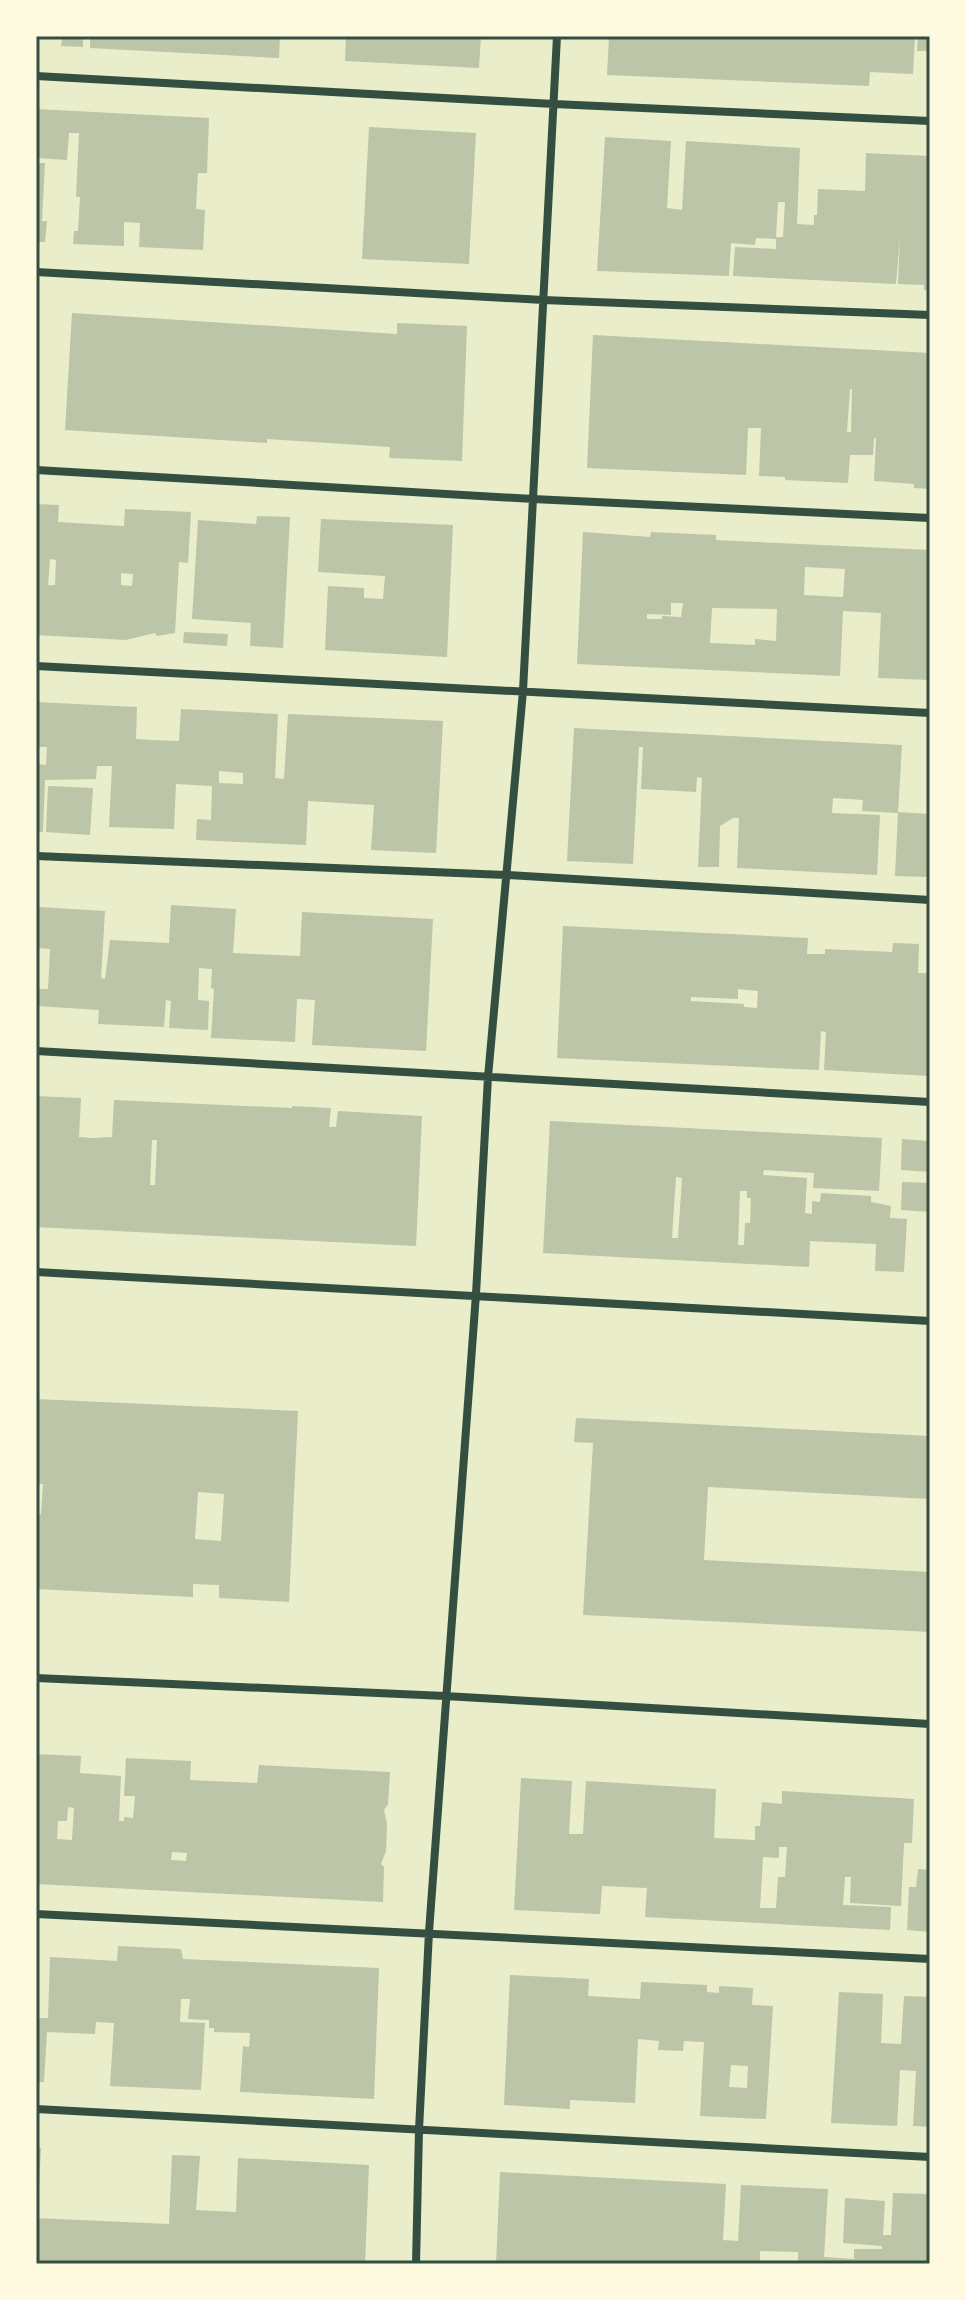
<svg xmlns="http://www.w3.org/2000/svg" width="966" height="2300" viewBox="0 0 966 2300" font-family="'Roboto Condensed',sans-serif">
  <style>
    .building { fill: #bcc5a7; fill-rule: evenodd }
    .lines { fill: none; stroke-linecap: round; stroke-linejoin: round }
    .minor { stroke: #344e41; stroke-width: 8 }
    .neatline { fill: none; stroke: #344e41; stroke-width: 3 }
  </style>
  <rect width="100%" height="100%" fill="#e9edc9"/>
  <path class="building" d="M53,36H83V47L61,46L62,39L52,38Z
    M90,36H280L279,58L90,48Z
    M346,36H481L479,68L345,61Z
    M609,36H915L913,74L870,72L869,86L607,75Z
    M918,36H930V51H917Z
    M36,109L209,118L207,173H198L196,209L205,210L203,250L139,247L140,223L124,222V246L73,244L74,231H78L80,197H76L79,133H69L67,160L36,158Z
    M369,127L476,133L469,264L362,259Z
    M605,137L671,141L667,208L682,210L686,141L800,148L797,224L814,225V215H817L818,189L865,191L866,153L930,156V290H924V285L898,284L900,238L896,284L733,276L735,247L776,249V239L756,238L755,245L731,243L729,276L597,271ZM778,202H785L783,237H776Z
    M36,163H45L42,221H47L45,242H36Z
    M72,313L397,334V323L467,326L462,461L391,458L389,457L390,447L267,439V443L65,430Z
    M593,335L930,353V489L914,488V484L874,481L876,438H874L873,455H850L848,483L785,480V477L759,476L761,428H748L746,475L587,468ZM850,389H852L851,432H847Z
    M36,504L59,505L58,522L124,526L125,509L191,512L188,563L179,562L175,633L157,636L155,633L126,640L36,635ZM50,559L56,560L55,585H48ZM121,573L133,574L132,586L121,585Z
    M257,516L290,517L283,648L250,646L251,623L192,619L198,520L256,524Z
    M321,519L453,525L447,657L325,650L328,586L364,588V598L383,599L385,576L318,572Z
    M583,532L650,537L651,532L716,535V540L930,550V680L878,678L881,613L843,611L840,676L577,664ZM805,567L845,569L843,597L804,595ZM671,603H683L681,617L662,616V619H647V614L671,615ZM712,608L777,609L776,641L755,639V645L710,643Z
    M184,632L228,634L227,646L183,643Z
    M36,702L137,707L136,739L152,740L179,741L181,709L278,714L275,778L284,779L288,714L443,721L436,853L371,850L374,805L308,801L306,845L196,840L197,819L211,820L212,786L176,784L174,829L109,827L112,766H97L96,779L45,780L43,832H36V764L46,765L47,747H36ZM219,771L243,773V784L219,783Z
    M574,728L902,745L898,813L862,811L863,800L833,798L832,813L880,815L877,875L737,868L739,818H733L720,826L719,867H698L702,778L697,777L696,792L641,789L643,747H639L633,864L567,861Z
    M48,786L93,788L90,835L46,832Z
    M898,812L930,814V877L895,876Z
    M171,905L236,909L233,953L300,956L302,912L433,919L426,1051L312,1045L315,1000L297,999L295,1042L211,1038L214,989L211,988L212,969L199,968L198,1000L209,1001L208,1030L169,1028L171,1001L166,1000L164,1027L98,1024L99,1010L36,1006V989H48L50,949L36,948L39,907L105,911L101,978L105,979L110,940L169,943Z
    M563,926L808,938L807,954H825V949L892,952L893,943L919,944L918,973H930V1076L824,1070L826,1032L821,1031L819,1070L557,1058ZM738,989L758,991L757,1008L744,1007V1004L691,1001V997L738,999Z
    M36,1096L81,1098L79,1137L92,1138L112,1137L114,1100L292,1108V1106L331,1108L329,1127H336L338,1111L422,1116L416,1246L36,1227ZM152,1140H157L155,1185H150Z
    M550,1121L882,1138L879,1191L813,1188L814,1173L764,1170L763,1175L807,1178L805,1213L812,1214V1201L820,1202L821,1193L871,1196V1202L891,1206L890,1218L907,1219L904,1272L875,1271L876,1244L810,1241L809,1267L543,1253ZM676,1177L682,1178L678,1238H672ZM740,1191H747V1198H751L750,1223H745L744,1245H738Z
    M902,1139L930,1141V1172L901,1170Z
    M902,1182L930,1183V1212L901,1210Z
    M36,1399L298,1411L289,1602L219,1598V1585L193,1584V1597L36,1589V1514H41L43,1484H36ZM198,1492L224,1494L221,1541L195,1539Z
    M576,1418L930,1436V1499L708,1487L704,1560L930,1572V1632L583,1615L593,1443L574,1442Z
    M36,1754L81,1756L80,1773L121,1776L119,1821H124V1817L133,1818L135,1796H124L126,1758L191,1761L190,1780L257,1783L259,1765L390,1772L388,1804L384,1810L387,1824L386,1851L381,1864L384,1867L383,1902L36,1884ZM68,1807L74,1808L72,1840L57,1839L58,1821H67ZM172,1852L187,1853L186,1861L171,1860Z
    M521,1778L572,1781L569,1834H583L586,1781L716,1789L714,1838L755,1840V1826H760L762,1802L782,1804V1791L914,1799L912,1843H904L901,1906L850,1903L851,1877H845L843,1905L891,1907L890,1930L645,1917L647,1888L602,1886L600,1914L514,1910ZM779,1847H787L785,1877H778L776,1908H760L763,1857L779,1858Z
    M918,1869L930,1870V1932L907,1930L909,1887H916Z
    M118,1946L181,1949L183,1959L379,1968L374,2099L240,2092L243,2046L249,2047L250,2033L214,2032V2028H209V2020L188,2019L190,1999H181L180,2022L205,2023L201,2090L110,2086L114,2023L96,2022L95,2034L47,2032L44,2082H36V2018H48L50,1957L117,1961Z
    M510,1975L589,1979L588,1996L640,1999L641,1982L707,1985V1992L719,1993V1986L753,1988L752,2005L773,2006L766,2119L700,2116L704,2042L684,2041L683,2051L658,2050L659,2041L638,2039L635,2103L570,2100V2109L504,2105ZM731,2065L748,2066L747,2088L729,2087Z
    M839,1992L883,1994L881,2043L901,2044L904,1996L930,1997V2127L913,2126L916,2071L900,2070L897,2126L831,2123Z
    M36,2148H41L38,2206H36Z
    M172,2155L200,2156L196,2210L236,2212L238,2158L369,2165L365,2264H36V2218L169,2224Z
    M500,2172L726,2184L723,2240L738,2241L741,2185L828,2189L824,2257L854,2259V2249H882V2246L843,2243L845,2198L885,2201L883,2235H891L893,2193L930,2194V2264H798V2252L760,2251V2264H496Z"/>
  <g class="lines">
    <path class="minor" d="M36,76L554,104L930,121
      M36,272L543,300L930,315
      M36,470L533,499L930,518
      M36,666L930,713
      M36,856L506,875L930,900
      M36,1051L930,1102
      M36,1272L930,1321
      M36,1678L445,1696L930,1724
      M36,1914L930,1959
      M36,2109L930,2157
      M416,2264L419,2130L429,1932L476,1294L488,1077L523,691L557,36"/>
  </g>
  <rect width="966" height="2300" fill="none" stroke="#fefae0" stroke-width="76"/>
  <rect x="38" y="38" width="890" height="2224" class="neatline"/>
</svg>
